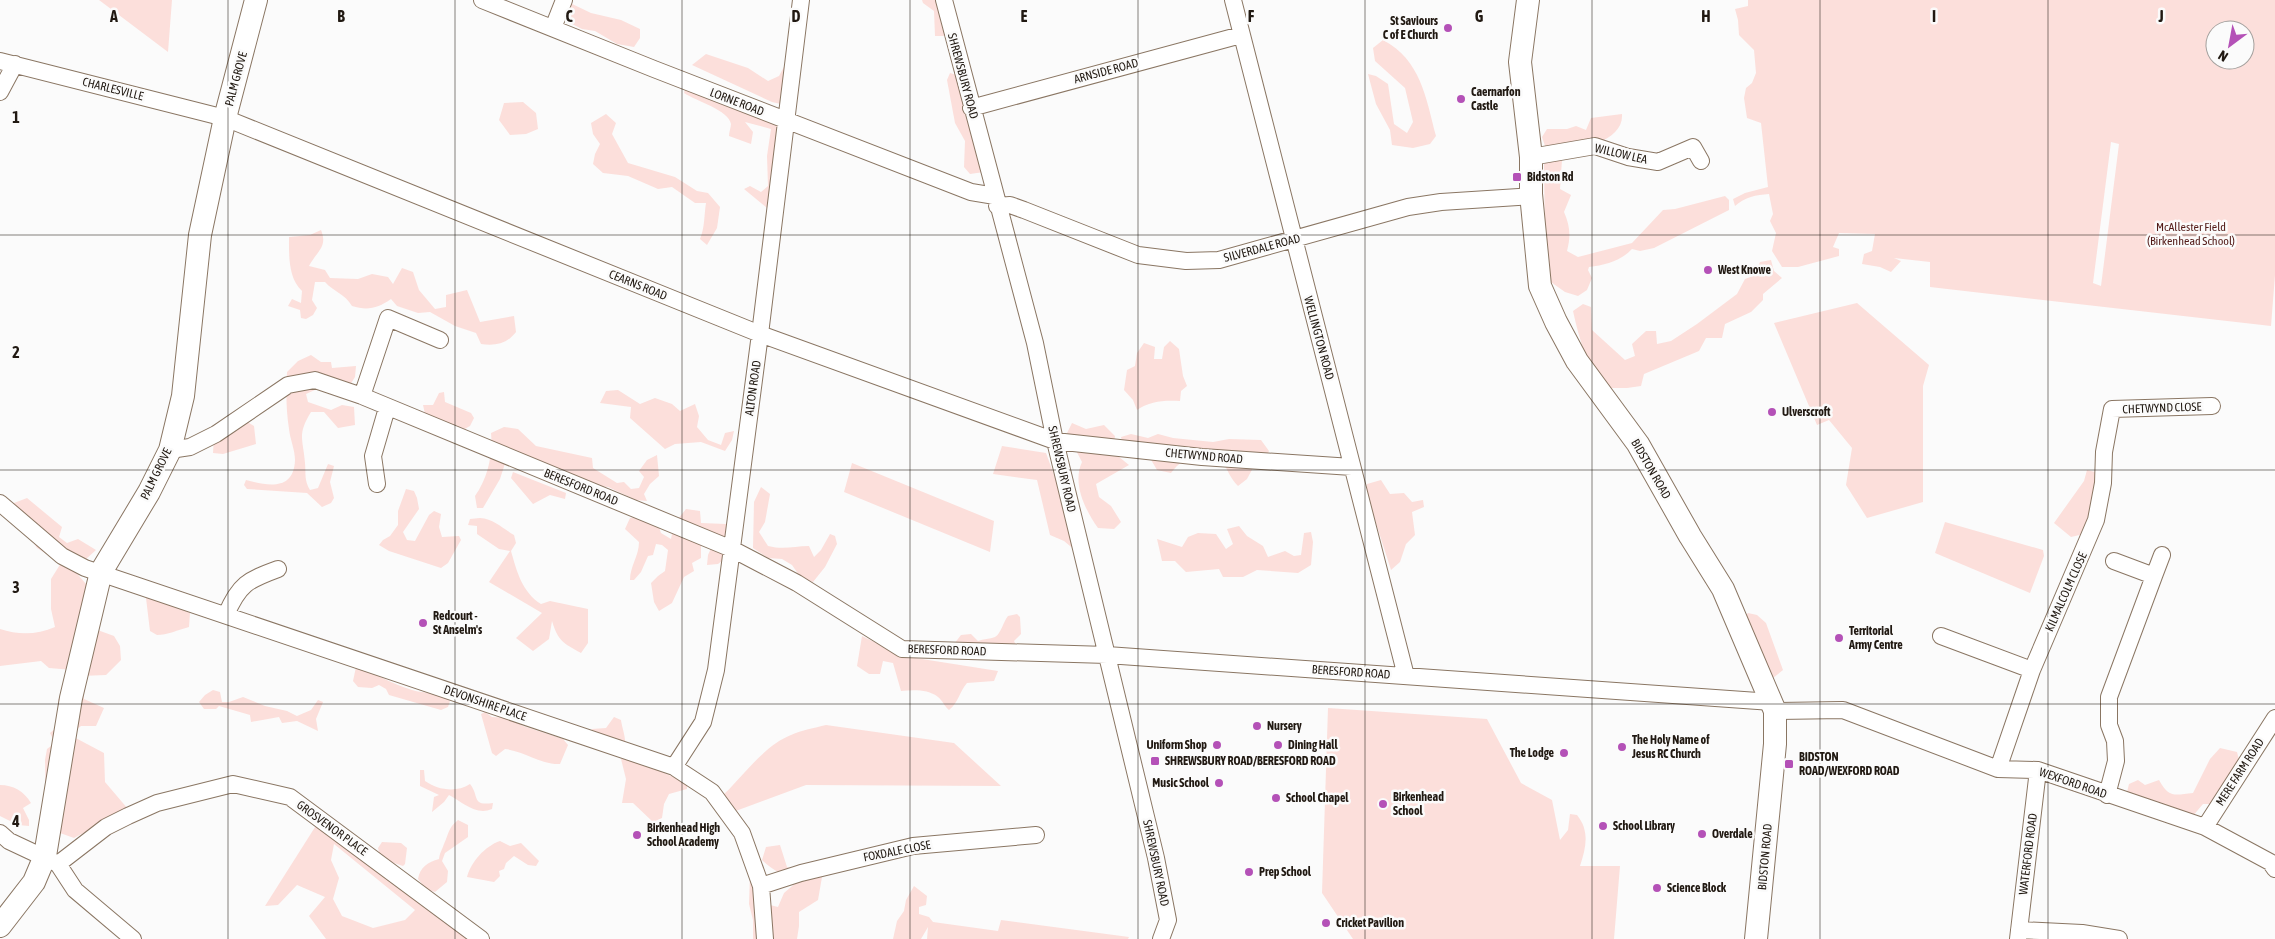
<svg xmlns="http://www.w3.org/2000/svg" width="2275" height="939" viewBox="0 0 2275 939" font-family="'Asap Condensed',sans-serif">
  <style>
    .green { fill: #fcdfdb; fill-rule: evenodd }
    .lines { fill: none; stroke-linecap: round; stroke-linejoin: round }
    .street-casing { stroke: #8a7663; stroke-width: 18 }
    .secondary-casing { stroke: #8a7663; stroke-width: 24 }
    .street { stroke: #fff; stroke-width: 16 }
    .secondary { stroke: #fff; stroke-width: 22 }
    .grid { fill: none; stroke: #211912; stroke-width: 1; stroke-opacity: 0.55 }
    .poi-dot { fill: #b451b7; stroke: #fbfbfb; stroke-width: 2 }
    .labels { text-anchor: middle; stroke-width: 5; stroke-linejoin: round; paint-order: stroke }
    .poi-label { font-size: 12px; font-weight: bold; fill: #211912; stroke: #fbfbfb; text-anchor: start }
    .street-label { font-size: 12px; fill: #211912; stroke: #fbfbfb }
    .park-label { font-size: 12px; fill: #531b18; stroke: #fbfbfb }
    .grid-label { font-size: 16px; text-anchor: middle; font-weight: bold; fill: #211912; stroke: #fbfbfb; stroke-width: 5; stroke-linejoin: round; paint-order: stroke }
  </style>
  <rect width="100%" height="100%" fill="#fbfbfb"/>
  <path class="green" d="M99,0H172L168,52Z
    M922,0H946L944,36H935L934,11L923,3Z
    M1748,0H2275V275L2271,326L1930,287V262L1894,258L1901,261L1891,272L1880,267L1862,264L1864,254L1872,251L1875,234L1839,233L1833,247L1839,249V256L1798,267H1782L1772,251L1776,233L1770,221L1773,214L1769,194C1756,195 1745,197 1735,206L1733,199L1745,193L1768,187L1761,123L1747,118L1744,98L1746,88L1752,83L1756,73L1754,50L1739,35L1738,20L1735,9L1748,6ZM2215,30H2245V60H2215ZM2111,142L2119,144L2101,286L2093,283Z
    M568,2L591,13L621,20L640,29V38L634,47L617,44L595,31L582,29L560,18Z
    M1383,40C1421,60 1426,98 1436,136L1430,144L1413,148L1392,145L1390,130L1376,104L1368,74L1376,76L1388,84L1394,124L1407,133L1413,122L1405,88L1375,61L1373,48Z
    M706,54L748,68L768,81L779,76L785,65H790L785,105L772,102L692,65Z
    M950,73L960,76L984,172L970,174L964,167L965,141L955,123L947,80Z
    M686,86L782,123L773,206L767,208L744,189L750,186L761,192L768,186L767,156L771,129L745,122L753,132L751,144L729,136C729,132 731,127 731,124C729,110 696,101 684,93Z
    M523,102L536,113L538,129L526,134L510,135L499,120L504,103Z
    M606,114L616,123L612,134L628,163L675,177L697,191L708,193L720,207L717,228L707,245L700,239C705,227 704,215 706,203H695L672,187L658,189L628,176L603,173L593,164L595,154L600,144L593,134L591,123Z
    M1622,114C1624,142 1580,148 1559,155L1545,146L1542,137L1547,129H1567L1576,126L1586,130L1591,118Z
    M1551,159L1562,160L1560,189L1571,195L1564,212C1570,226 1571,236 1567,251L1578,257L1632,243L1663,210L1675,209L1725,196L1729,200V210L1654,248L1640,251L1632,249C1621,261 1605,265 1589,267L1588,270L1592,278L1587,290L1578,296L1565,292L1548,280L1545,242L1544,164Z
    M321,230C328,247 317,251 309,266L325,270L330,278L358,279L372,274L388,277L393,284L402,268L413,272L419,290L435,309L446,307V295L467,290L480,322L514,316L516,332C507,344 495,346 481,344L476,333L455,326L430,312L418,313L397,306L391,299C378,308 368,311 352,306C345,294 334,292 325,282H315L312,300L317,308L313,315L306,319L301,318L300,310L288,306L292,299L301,303L302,291C288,278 289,255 289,237L310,235Z
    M1771,260L1774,271L1782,278L1763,294V300L1751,312L1725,324L1722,338H1706L1699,351L1644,374L1641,386L1627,388H1609C1587,369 1579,338 1573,311L1583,304L1591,307L1592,330L1625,360L1635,356L1632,344L1646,331H1656L1657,344L1671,341L1697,324L1737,294L1745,279L1753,276L1760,262Z
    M1857,303L1929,365L1923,386V502L1867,518L1846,485L1852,448L1829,420L1817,425L1774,323Z
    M1170,341L1179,349L1183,376L1187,386L1181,391L1180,401C1164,400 1150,401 1137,410L1133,400L1124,390L1127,370L1135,366L1137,353L1144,343L1155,347L1154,359H1162L1164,347Z
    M311,355L321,362H331L332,368L356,366L355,377L350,385L317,389L306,394L308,402L331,410L342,405L354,407L355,425L338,428L324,412H311C297,435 303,438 305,463C306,474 304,480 310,490L318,488L328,464L334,466L330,482L334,498L331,503L322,507L307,493L247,489L244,485L246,480C268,486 294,491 295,460C295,450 290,439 289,429C286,410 286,391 287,372L298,361Z
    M618,390L640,404L655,398L672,404L680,411L695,404L699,416L697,427L708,440L721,445L725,433L734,431L732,440L725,451L701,442L675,444L665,449L630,418L631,407L600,403L606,391Z
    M444,392L445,402L471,413L474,418L470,426L463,430L425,414L423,405H433L439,393Z
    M244,420L254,426L256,444L223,454L213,453L214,437Z
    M1072,423L1086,429L1104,425L1115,436L1113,452L1129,465L1096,484L1099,497L1111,506L1121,522L1114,529L1098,528C1085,510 1072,483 1082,462L1067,433Z
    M504,427L518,429L536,446L592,458L593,468L617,483L624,482L631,489L639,488L644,477L639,471L647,460L657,455L659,476L650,484L644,494L647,501L636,500L608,487L598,486L563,470L552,471L508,454L500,479L483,508H477L475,496C488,478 493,454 491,433Z
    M1131,434L1148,438L1158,434L1173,438L1213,442L1229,439L1261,440L1269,451L1262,464L1254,466L1247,479L1238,486C1230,478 1228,470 1222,461C1199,460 1185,453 1171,473L1157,470L1150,458L1125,454L1121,437Z
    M1002,446L1046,453L1068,513L1076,551L1064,541L1050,535L1037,480L993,474Z
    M852,463L994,521L990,552L844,492Z
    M2087,470L2103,474L2088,533L2071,537L2054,523L2084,481Z
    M513,472L566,493L565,499L550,495L533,504L511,478Z
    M1381,480L1390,494L1404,493L1412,502L1423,500L1424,507L1412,512L1415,535L1406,544L1400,562L1391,570L1366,492L1367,484Z
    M761,487L770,494L765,522L759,532L768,546C784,550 794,546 809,546L814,557L821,550L830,534L835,536L837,544L825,567L813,582L801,578L792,565L782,559L768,558L753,548L754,502Z
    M406,489L414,491L417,498L419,509L403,532L407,540L415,541L429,515L434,511L441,514L439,527L442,537L459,536L461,540L448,563L441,568L389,551L379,545L383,540L390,536L398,525V511Z
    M27,498L62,527L59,537L67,543L78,539L96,550L74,570L92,591V628L114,636L120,646L121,660L106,675L81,676L84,699L104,708L96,726H81L70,735L104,753L105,782L128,809L74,838L46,828L45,760L47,749L55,743L50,733L56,728L60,709L58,699L66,696L73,670L49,668L41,661L0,666V629C18,635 37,635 55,627L51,609V579L61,563L37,548L13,511L14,503Z
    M686,509L700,511L701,523L726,524L731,516L727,557L718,564L707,565L708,555L712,546L701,529V558L692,563L694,571L684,577L672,603L659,611L654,602L651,583L658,576L665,571L668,550L662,545L656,544L653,555L648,556L641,572L634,580H630C630,566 639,556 639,542L625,529L630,518L642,516L658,524L661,533L671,539L674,524Z
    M480,518C494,519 502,528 514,535L516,543L511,551C517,572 522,592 541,604L550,601L588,609V643L581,653C563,643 558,641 552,621L549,639L533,651L516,638L542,613L489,582L510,551L499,549L477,534V526L468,525L470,519Z
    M1945,522L2043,550L2044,556L2030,593L1935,553Z
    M1239,526L1247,536L1263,546L1268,557L1285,551L1294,556L1301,555L1304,533L1311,532L1313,542L1311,565L1298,573L1257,570L1243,577H1223L1219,569L1186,572L1175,561H1162L1157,539L1182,547L1188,537L1198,533L1216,534L1226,549L1233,544L1227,529Z
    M153,596L190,613L189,627C178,630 167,635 157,635L150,631L146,598Z
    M1748,613L1757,615L1766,623L1783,670L1768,682L1743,618Z
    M1017,614L1020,617L1021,634L1014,641L1018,649L954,644L961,635L971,634L978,641C983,639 990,639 995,637C1001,634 1003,622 1008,616Z
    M862,636L903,656L998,671L994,681L967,683C959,692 959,702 949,710C944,706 943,701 938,697C928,689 913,690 901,691L893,663L883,661L880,674H869L857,666Z
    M356,667C375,673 392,684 412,690C424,694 438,691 450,701L448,707L441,710L389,695L386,689L379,685L372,688L358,687L353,681Z
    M213,690L220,692L222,702H229L243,697L265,706L287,711L297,716L311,710L318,700L323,702L316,719L318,731L297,721L282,723L279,717L251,722L250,715L219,706L216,709H204L199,702L205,695Z
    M1328,708L1487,719L1521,783L1552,800L1560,840L1568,830L1570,814L1577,815C1590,831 1586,848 1580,866H1620L1614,939H1353L1322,893Z
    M485,712L492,717L509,718L523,726L563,739L568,745L560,764C541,765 524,751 505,749L496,756L492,753L481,714Z
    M614,717L621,720C622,728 626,737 625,745L590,733L592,729L606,728Z
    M826,725L954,743L1001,786L806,785L733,812L721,797C743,777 763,746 791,735C802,730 814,728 826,725Z
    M2220,748L2237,752L2239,760L2214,804H2203L2192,817L2126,796L2129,784L2138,780L2145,785L2159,780C2169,798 2174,795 2193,793L2210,759Z
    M621,759L635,760L687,783V789L669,794L664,804L662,818L653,822L633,803H622L626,779Z
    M420,770H424L425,781C438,790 456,793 470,784C480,797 471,806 493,803L492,809C476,816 462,802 449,795L444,802L432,812L434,797L439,795L420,786Z
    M0,785C13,785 24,791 31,803L23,808L29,820V826L18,825L0,816Z
    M458,820L468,825V837L445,853L442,861L448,871L447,882L435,892L426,889L418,879C420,867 428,862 439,859C440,852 442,850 444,844C449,833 448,828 458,820Z
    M317,824L469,939H326L309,916L325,897L297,885L278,905L265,906ZM334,844L415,910L405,920L373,928L342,916L333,899L339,878L331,860Z
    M500,841L510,846L521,843L539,861L536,866L528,865L514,856L506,863L504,869L499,871L500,876L494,882L467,877C471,862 485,846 500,841Z
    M382,842L401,843L407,848L405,864L403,866L388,861L380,856L378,848Z
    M780,845L787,867L822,877L818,900L799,912V926L797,939H753V920L749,904L750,874L770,905L778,907L784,893L798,881C783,874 774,872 762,860L766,847Z
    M914,886L927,896L926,905L919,907V914L929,917L933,922L998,931L1001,920L1129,937L1128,939H927L928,927L921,939H893L897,921L904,911L906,900Z"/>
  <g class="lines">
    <g class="street-casing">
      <path id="street" d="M482,0L654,69L971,192L995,196
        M944,0L1035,343L1055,441L1156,858L1168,920L1161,939
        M1233,0L1406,676
        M553,28L564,0
        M0,61L225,118L760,334L1055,441L1202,457L1352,467
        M0,92L15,64
        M971,108L1241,35
        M1531,157L1595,146L1628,157L1658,162L1693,147L1701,161
        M997,206L1010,205L1024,210L1138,255L1186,261L1219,260L1408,207L1441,202L1532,196
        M362,396L388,318L440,340
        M170,450L190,447L216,434L288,385L315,380L362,396L732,549L797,583L902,649L1107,655L1772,702
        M377,484L373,456L387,408
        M0,503L62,556L85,568L674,767L712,792L742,833L761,886L765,939
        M2154,576L2162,555
        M226,615C239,584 248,580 278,569
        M1941,636L2032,670
        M1775,711L1843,710L1998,769L2038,770L2205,827L2270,862L2275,869
        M674,767L703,722L716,670L760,334L801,0
        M1998,769L2032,670L2096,520L2103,483L2104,452L2112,409L2212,406
        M2107,795L2116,761L2115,741L2109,725V697L2154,576L2114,561
        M2205,827L2275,718
        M0,833L9,841L58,864L75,890L133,939
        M58,864L106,827L128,816L157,803L233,784L290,797L481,939
        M761,886L801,873L913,846L1036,835
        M2019,930L2082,933L2119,939
        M2018,939L2038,770"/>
    </g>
    <g class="secondary-casing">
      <path id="secondary" d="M1528,0L1520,62L1531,157V194L1540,286L1556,322L1577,361L1638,444L1690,536L1723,589L1775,711V744L1756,939
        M0,926L34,882L45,856L71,698L101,572L149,492L170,450L183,396L200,235L225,118L256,0"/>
    </g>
    <use href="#street" class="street"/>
    <use href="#secondary" class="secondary"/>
  </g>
  <path class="grid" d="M228,0V939M455,0V939M682,0V939M910,0V939M1138,0V939M1365,0V939M1592,0V939M1820,0V939M2048,0V939M0,235H2275M0,470H2275M0,704H2275"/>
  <g class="poi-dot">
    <circle cx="1448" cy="28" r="5"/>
    <circle cx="1461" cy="99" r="5"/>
    <rect x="1512" y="172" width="10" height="10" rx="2.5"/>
    <circle cx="1708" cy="270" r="5"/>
    <circle cx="1772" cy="412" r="5"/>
    <circle cx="423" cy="623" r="5"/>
    <circle cx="1839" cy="638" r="5"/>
    <circle cx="1257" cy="726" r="5"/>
    <circle cx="1217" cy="745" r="5"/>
    <circle cx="1278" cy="745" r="5"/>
    <circle cx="1622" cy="747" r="5"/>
    <circle cx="1564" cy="753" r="5"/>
    <rect x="1150" y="756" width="10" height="10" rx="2.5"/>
    <rect x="1784" y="759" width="10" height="10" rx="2.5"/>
    <circle cx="1219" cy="783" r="5"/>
    <circle cx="1276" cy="798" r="5"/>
    <circle cx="1383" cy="804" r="5"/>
    <circle cx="1603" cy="826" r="5"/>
    <circle cx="1702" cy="834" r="5"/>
    <circle cx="637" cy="835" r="5"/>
    <circle cx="1249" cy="872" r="5"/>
    <circle cx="1657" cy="888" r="5"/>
    <circle cx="1326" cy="923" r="5"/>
  </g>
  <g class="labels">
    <g class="poi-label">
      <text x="1438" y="25" text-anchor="end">St Saviours<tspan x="1438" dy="14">C of E Church</tspan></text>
      <text x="1471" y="96">Caernarfon<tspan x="1471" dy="14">Castle</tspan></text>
      <text x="1527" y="181">Bidston Rd</text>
      <text x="1718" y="274">West Knowe</text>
      <text x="1782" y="416">Ulverscroft</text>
      <text x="433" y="620">Redcourt -<tspan x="433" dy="14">St Anselm's</tspan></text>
      <text x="1849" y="635">Territorial<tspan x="1849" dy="14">Army Centre</tspan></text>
      <text x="1267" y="730">Nursery</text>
      <text x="1632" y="744">The Holy Name of<tspan x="1632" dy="14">Jesus RC Church</tspan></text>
      <text x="1207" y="749" text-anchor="end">Uniform Shop</text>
      <text x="1288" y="749">Dining Hall</text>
      <text x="1554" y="757" text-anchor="end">The Lodge</text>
      <text x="1799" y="761">BIDSTON<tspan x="1799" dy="14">ROAD/WEXFORD ROAD</tspan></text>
      <text x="1165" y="765">SHREWSBURY ROAD/BERESFORD ROAD</text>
      <text x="1209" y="787" text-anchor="end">Music School</text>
      <text x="1393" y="801">Birkenhead<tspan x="1393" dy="14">School</tspan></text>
      <text x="1286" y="802">School Chapel</text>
      <text x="1613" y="830">School Library</text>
      <text x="647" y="832">Birkenhead High<tspan x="647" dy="14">School Academy</tspan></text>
      <text x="1712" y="838">Overdale</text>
      <text x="1259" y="876">Prep School</text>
      <text x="1667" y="892">Science Block</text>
      <text x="1336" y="927">Cricket Pavilion</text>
    </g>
    <g class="street-label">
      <text transform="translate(1106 71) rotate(-15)" y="4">ARNSIDE ROAD</text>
      <text transform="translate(963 76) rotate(75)" y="4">SHREWSBURY ROAD</text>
      <text transform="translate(236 79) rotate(-75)" y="4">PALM GROVE</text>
      <text transform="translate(113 89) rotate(14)" y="4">CHARLESVILLE</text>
      <text transform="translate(737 102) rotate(21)" y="4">LORNE ROAD</text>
      <text transform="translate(1621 154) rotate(13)" y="4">WILLOW LEA</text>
      <text transform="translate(1262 248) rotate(-15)" y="4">SILVERDALE ROAD</text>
      <text transform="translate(638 285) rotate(22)" y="4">CEARNS ROAD</text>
      <text transform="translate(1319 338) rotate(75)" y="4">WELLINGTON ROAD</text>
      <text transform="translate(753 388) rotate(-82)" y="4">ALTON ROAD</text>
      <text transform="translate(2162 408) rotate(-2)" y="4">CHETWYND CLOSE</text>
      <text transform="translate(1204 456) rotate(5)" y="4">CHETWYND ROAD</text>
      <text transform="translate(1062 469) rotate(77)" y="4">SHREWSBURY ROAD</text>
      <text transform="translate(1651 469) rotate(60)" y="4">BIDSTON ROAD</text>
      <text transform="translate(156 474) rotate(-64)" y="4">PALM GROVE</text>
      <text transform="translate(581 487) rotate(22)" y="4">BERESFORD ROAD</text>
      <text transform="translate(2066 592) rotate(-66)" y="4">KILMALCOLM CLOSE</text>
      <text transform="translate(947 650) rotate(2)" y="4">BERESFORD ROAD</text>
      <text transform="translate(1351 672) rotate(4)" y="4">BERESFORD ROAD</text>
      <text transform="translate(485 703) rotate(19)" y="4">DEVONSHIRE PLACE</text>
      <text transform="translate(2240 772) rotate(-57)" y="4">MERE FARM ROAD</text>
      <text transform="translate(2073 783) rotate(19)" y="4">WEXFORD ROAD</text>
      <text transform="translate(332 828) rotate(36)" y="4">GROSVENOR PLACE</text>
      <text transform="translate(897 851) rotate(-11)" y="4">FOXDALE CLOSE</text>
      <text transform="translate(2028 854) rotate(-83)" y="4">WATERFORD ROAD</text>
      <text transform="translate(1765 857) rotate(-85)" y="4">BIDSTON ROAD</text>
      <text transform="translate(1156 863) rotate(78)" y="4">SHREWSBURY ROAD</text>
    </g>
    <g class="park-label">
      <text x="2191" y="231">McAllester Field<tspan x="2191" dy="14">(Birkenhead School)</tspan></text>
    </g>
  </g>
  <g class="grid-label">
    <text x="114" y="22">A</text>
    <text x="341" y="22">B</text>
    <text x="569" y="22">C</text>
    <text x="796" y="22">D</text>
    <text x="1024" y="22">E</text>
    <text x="1251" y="22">F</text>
    <text x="1479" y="22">G</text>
    <text x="1706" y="22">H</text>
    <text x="1934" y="22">I</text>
    <text x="2161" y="22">J</text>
    <text x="16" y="123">1</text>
    <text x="16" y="358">2</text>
    <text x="16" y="593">3</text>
    <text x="16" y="827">4</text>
  </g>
  <g transform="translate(2230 45) rotate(212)"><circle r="24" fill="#fbfbfb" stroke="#a4a19e"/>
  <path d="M0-4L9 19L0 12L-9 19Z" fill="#b451b7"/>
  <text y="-8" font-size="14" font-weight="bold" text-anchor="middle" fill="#211912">N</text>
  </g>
</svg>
